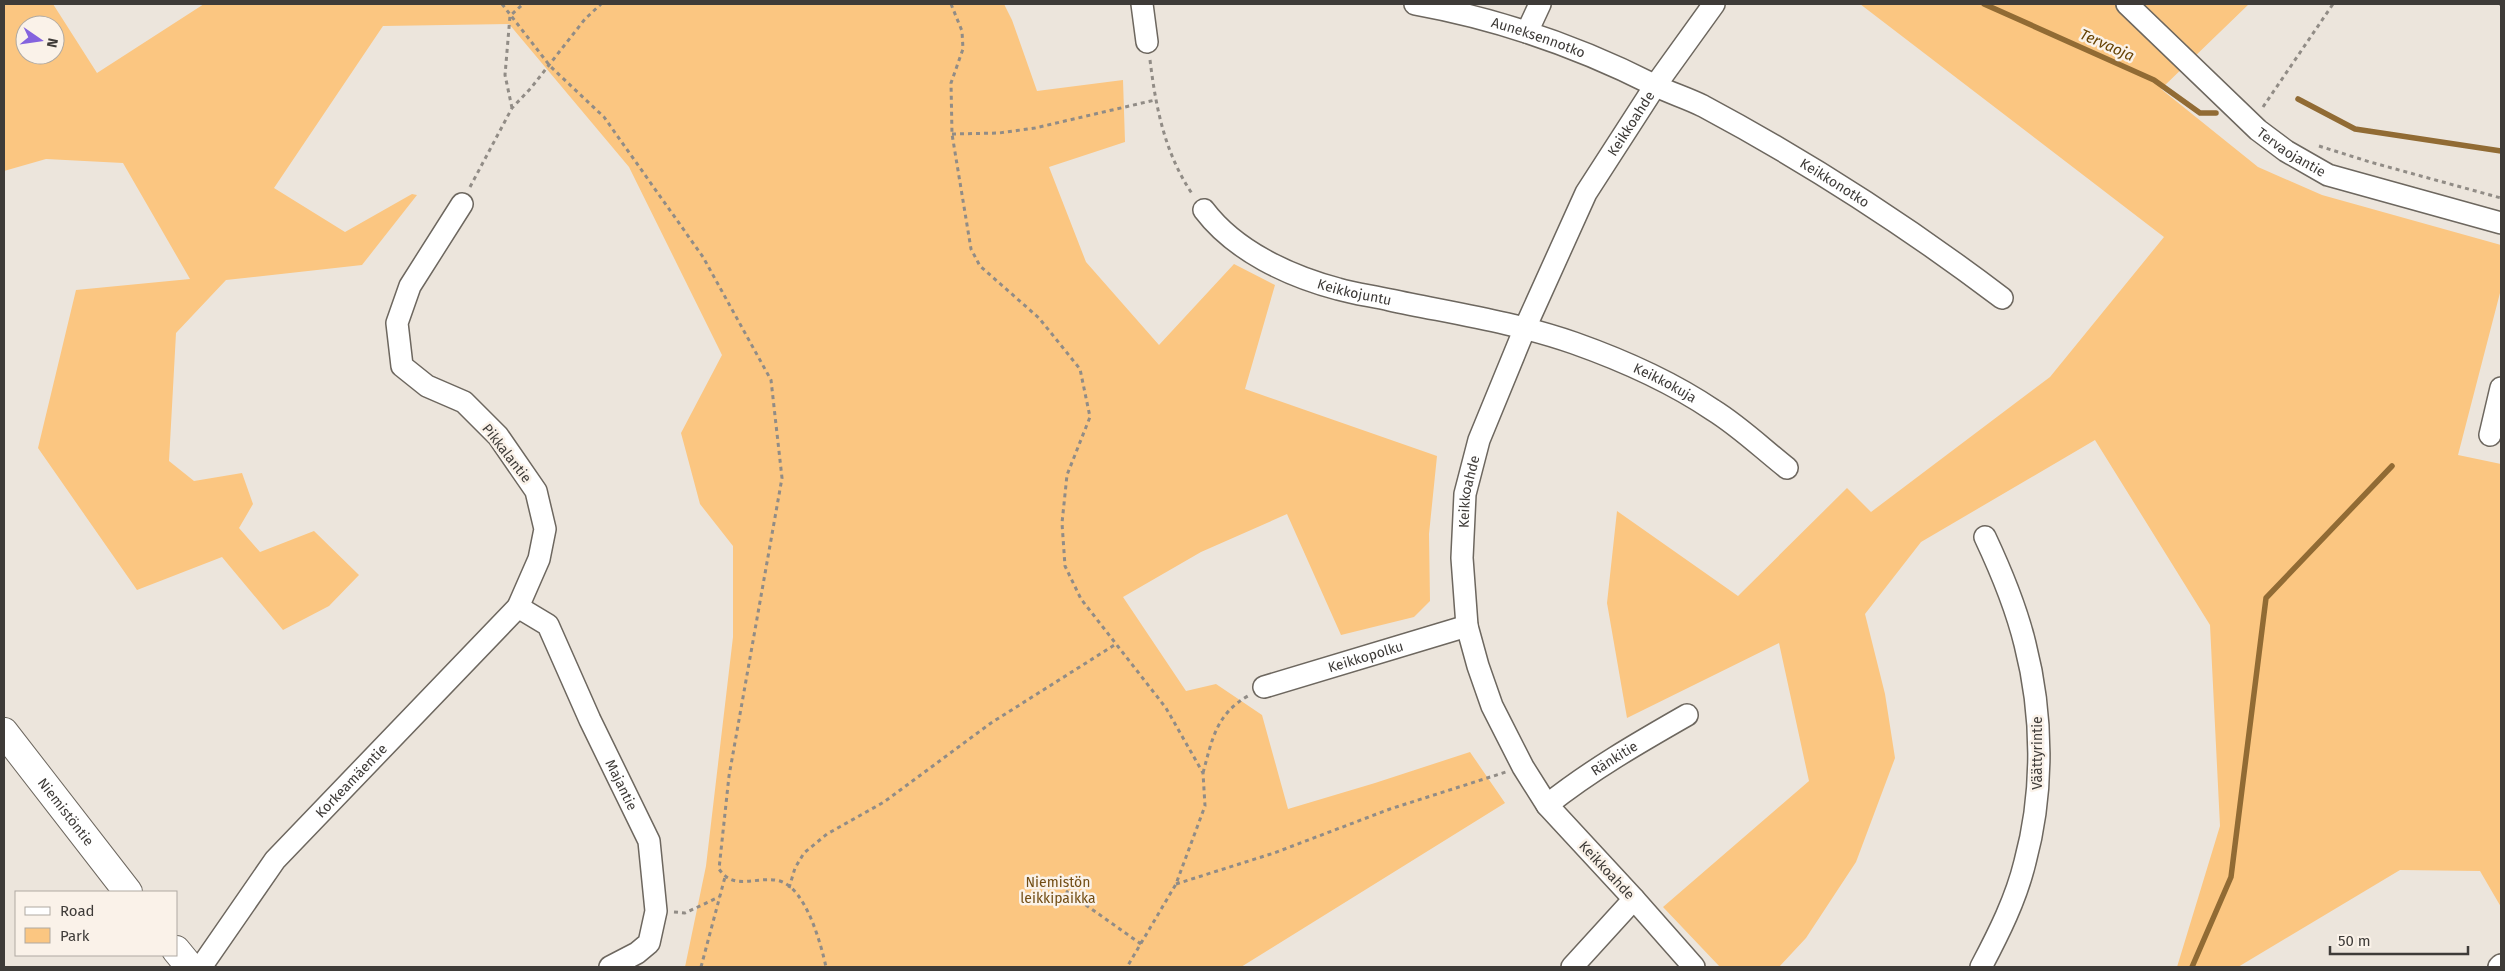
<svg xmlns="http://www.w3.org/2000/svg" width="2505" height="971" viewBox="0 0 2505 971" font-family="'Fira Sans',sans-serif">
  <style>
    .green { fill: #fbc681; fill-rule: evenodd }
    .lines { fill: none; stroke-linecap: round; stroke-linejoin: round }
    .stream { stroke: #916b34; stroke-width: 5.5 }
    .street-casing { stroke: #6d675f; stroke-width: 24 }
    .secondary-casing { stroke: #6d675f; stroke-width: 30 }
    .path { stroke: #918c86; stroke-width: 3; stroke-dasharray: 4 4; stroke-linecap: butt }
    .street { stroke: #fff; stroke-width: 21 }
    .secondary { stroke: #fff; stroke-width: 28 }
    .labels { text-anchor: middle; stroke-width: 5; stroke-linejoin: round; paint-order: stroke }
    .street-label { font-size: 14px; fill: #3e3b38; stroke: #faf2e9 }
    .park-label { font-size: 14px; fill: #714c13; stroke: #faf2e9 }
    .water-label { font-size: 15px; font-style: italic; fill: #664203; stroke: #faf2e9 }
  </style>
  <rect width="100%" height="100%" fill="#ece5dc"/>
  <path class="green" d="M4,4H53L97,73L204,4H1004L1012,20L1037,91L1123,80L1125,142L1049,167L1086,262L1159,345L1234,264L1275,285L1245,389L1437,456L1429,534L1430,601L1414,617L1341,635L1287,514L1201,552L1123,597L1186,691L1216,684L1262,715L1288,809L1375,783L1470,752L1505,803L1241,967H685L706,866L733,637V546L700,504L681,433L722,355L629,167L509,24L383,26L274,188L345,232L412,194L417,195L362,265L226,280L176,333L169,461L194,481L242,473L253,504L239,528L260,552L314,531L359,575L329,606L283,630L222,557L137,590L38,448L76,290L190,279L123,163L46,159L4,171ZM25,25H55V55H25Z
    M1860,4H2249L2161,89L2258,167L2322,195L2501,245V289L2458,455L2501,464V907L2480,871L2400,870L2238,967H2177L2220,826L2210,625L2095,440L1921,542L1865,614L1885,694L1895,758L1856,862L1806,938L1779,967H1720L1663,907L1809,781L1779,643L1627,718L1607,603L1617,511L1738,596L1847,488L1871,512L2050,377L2164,237Z"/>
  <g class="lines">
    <path class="stream" d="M1984,4L2154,80L2200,113H2216
      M2298,99L2355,129L2501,151
      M2192,967L2231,877L2266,598L2392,466"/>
    <g class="street-casing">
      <g id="street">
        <path d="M1142,4L1147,42"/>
        <path id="s1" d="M1415,4C1498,19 1579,47 1654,85C1670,93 1687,98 1703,106C1808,162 1907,226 2002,298"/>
        <path id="s2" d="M2127,4L2258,130L2286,151L2328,175L2501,223"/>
        <path d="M1527,32L1540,4"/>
        <path id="s3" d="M1204,210C1235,251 1289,276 1338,289C1355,294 1373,296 1390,300C1451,313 1514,322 1574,343C1622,360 1670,381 1713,410C1739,426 1763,449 1787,468"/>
        <path d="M2490,435L2501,388"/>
        <path id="s4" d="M518,607L548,625L590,720L649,841L656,911L649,943L637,953L610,967"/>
        <path id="s5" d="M1264,687L1467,626"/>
        <path id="s6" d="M1547,805C1591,770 1638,743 1687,715"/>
        <path id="s7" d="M201,967L275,860L518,607L539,559L545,529L536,491L498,436L464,402L427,386L402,366L397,323L410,286L462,204"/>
        <path d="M1572,967L1634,899"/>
        <path id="s8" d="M1694,967L1634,899L1547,805L1523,767L1492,706L1478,666L1467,626L1462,558L1465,494L1479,440L1525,328L1586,193L1655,86L1714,4"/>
        <path d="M1981,967C1999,933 2016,899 2025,862C2044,792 2043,714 2025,644C2016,607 2001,571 1985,537"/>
        <path d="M2499,967L2501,965"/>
      </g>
    </g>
    <g class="secondary-casing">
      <g id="secondary">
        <path id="s9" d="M4,732L128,892"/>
        <path d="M176,950L190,967"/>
      </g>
    </g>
    <path class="path" d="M502,4L550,66L604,117L703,257L771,380L782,478L729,776L719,869C734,892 758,875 780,881C806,889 821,944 826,967
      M951,4L962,31L963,49L951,83L952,134L971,249L980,266L1039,318L1080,369L1090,417L1067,475L1062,523L1065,566L1081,599L1166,708L1203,773L1205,806L1176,884L1127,967
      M2500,4L2501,5
      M1150,60C1156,109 1165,154 1193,195
      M2263,107L2333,4
      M512,108L505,75L510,16L523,4
      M952,134L999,133L1035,128L1155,100
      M2319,146L2370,162L2501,198
      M470,187L512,108L531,88L585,19L601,4
      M1203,773C1212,740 1216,714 1248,696
      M1176,884L1274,853L1390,809L1506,772
      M789,888L795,868L804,853L827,834L884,802L991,723L1116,644
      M1066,891L1141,944
      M674,912L685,913L719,897
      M701,967L725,877"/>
    <use href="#street" class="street"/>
    <use href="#secondary" class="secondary"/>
  </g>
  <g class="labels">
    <g class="street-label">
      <text dy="5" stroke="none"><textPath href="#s1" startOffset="128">Auneksennotko</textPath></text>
      <text dy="5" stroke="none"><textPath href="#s8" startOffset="956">Keikkoahde</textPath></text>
      <text dy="5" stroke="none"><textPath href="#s2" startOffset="222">Tervaojantie</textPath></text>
      <text dy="5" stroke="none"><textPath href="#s1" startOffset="459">Keikkonotko</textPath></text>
      <text dy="5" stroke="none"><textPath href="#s3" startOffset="175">Keikkojuntu</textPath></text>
      <text dy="5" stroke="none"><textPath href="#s3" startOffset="500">Keikkokuja</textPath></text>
      <text transform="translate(507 453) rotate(52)" y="5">Pikkalantie</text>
      <text dy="5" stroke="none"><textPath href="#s8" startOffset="551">Keikkoahde</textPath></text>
      <text dy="5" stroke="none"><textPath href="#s5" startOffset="106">Keikkopolku</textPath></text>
      <text transform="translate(2037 753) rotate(-90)" y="5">Väättyrintie</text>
      <text dy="5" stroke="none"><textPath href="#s6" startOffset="82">Ränkitie</textPath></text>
      <text dy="5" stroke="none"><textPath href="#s7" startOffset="240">Korkeamäentie</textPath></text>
      <text dy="5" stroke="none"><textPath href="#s4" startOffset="211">Majantie</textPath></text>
      <text dy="5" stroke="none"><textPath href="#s9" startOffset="101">Niemistöntie</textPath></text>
      <text transform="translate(1607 870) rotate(47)" y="5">Keikkoahde</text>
    </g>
    <g class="park-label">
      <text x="1058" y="887">Niemistön<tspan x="1058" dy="16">leikkipaikka</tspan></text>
    </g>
    <g class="water-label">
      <text transform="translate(2107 45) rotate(24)" y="5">Tervaoja</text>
    </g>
  </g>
  <rect width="2505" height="971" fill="none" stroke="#3e3b38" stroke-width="10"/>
  <rect x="15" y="891" width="162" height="65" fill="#faf2e9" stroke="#afa9a2"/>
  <rect x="25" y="907" width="25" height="8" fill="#ffffff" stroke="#afa9a2"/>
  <text x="60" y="916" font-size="15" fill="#3e3b38">Road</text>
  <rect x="25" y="928" width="25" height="15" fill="#fbc681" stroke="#afa9a2"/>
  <text x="60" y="941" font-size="15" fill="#3e3b38">Park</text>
  <g transform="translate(40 40) rotate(103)"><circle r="24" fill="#faf2e9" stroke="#afa9a2"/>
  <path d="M0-4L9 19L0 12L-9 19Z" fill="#8463de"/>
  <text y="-8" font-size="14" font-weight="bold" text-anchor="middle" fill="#3e3b38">N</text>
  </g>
  <path d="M2330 946v8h138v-8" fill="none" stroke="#3e3b38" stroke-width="2.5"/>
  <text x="2338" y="946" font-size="15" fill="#3e3b38" stroke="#faf2e9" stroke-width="4" paint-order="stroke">50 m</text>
</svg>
